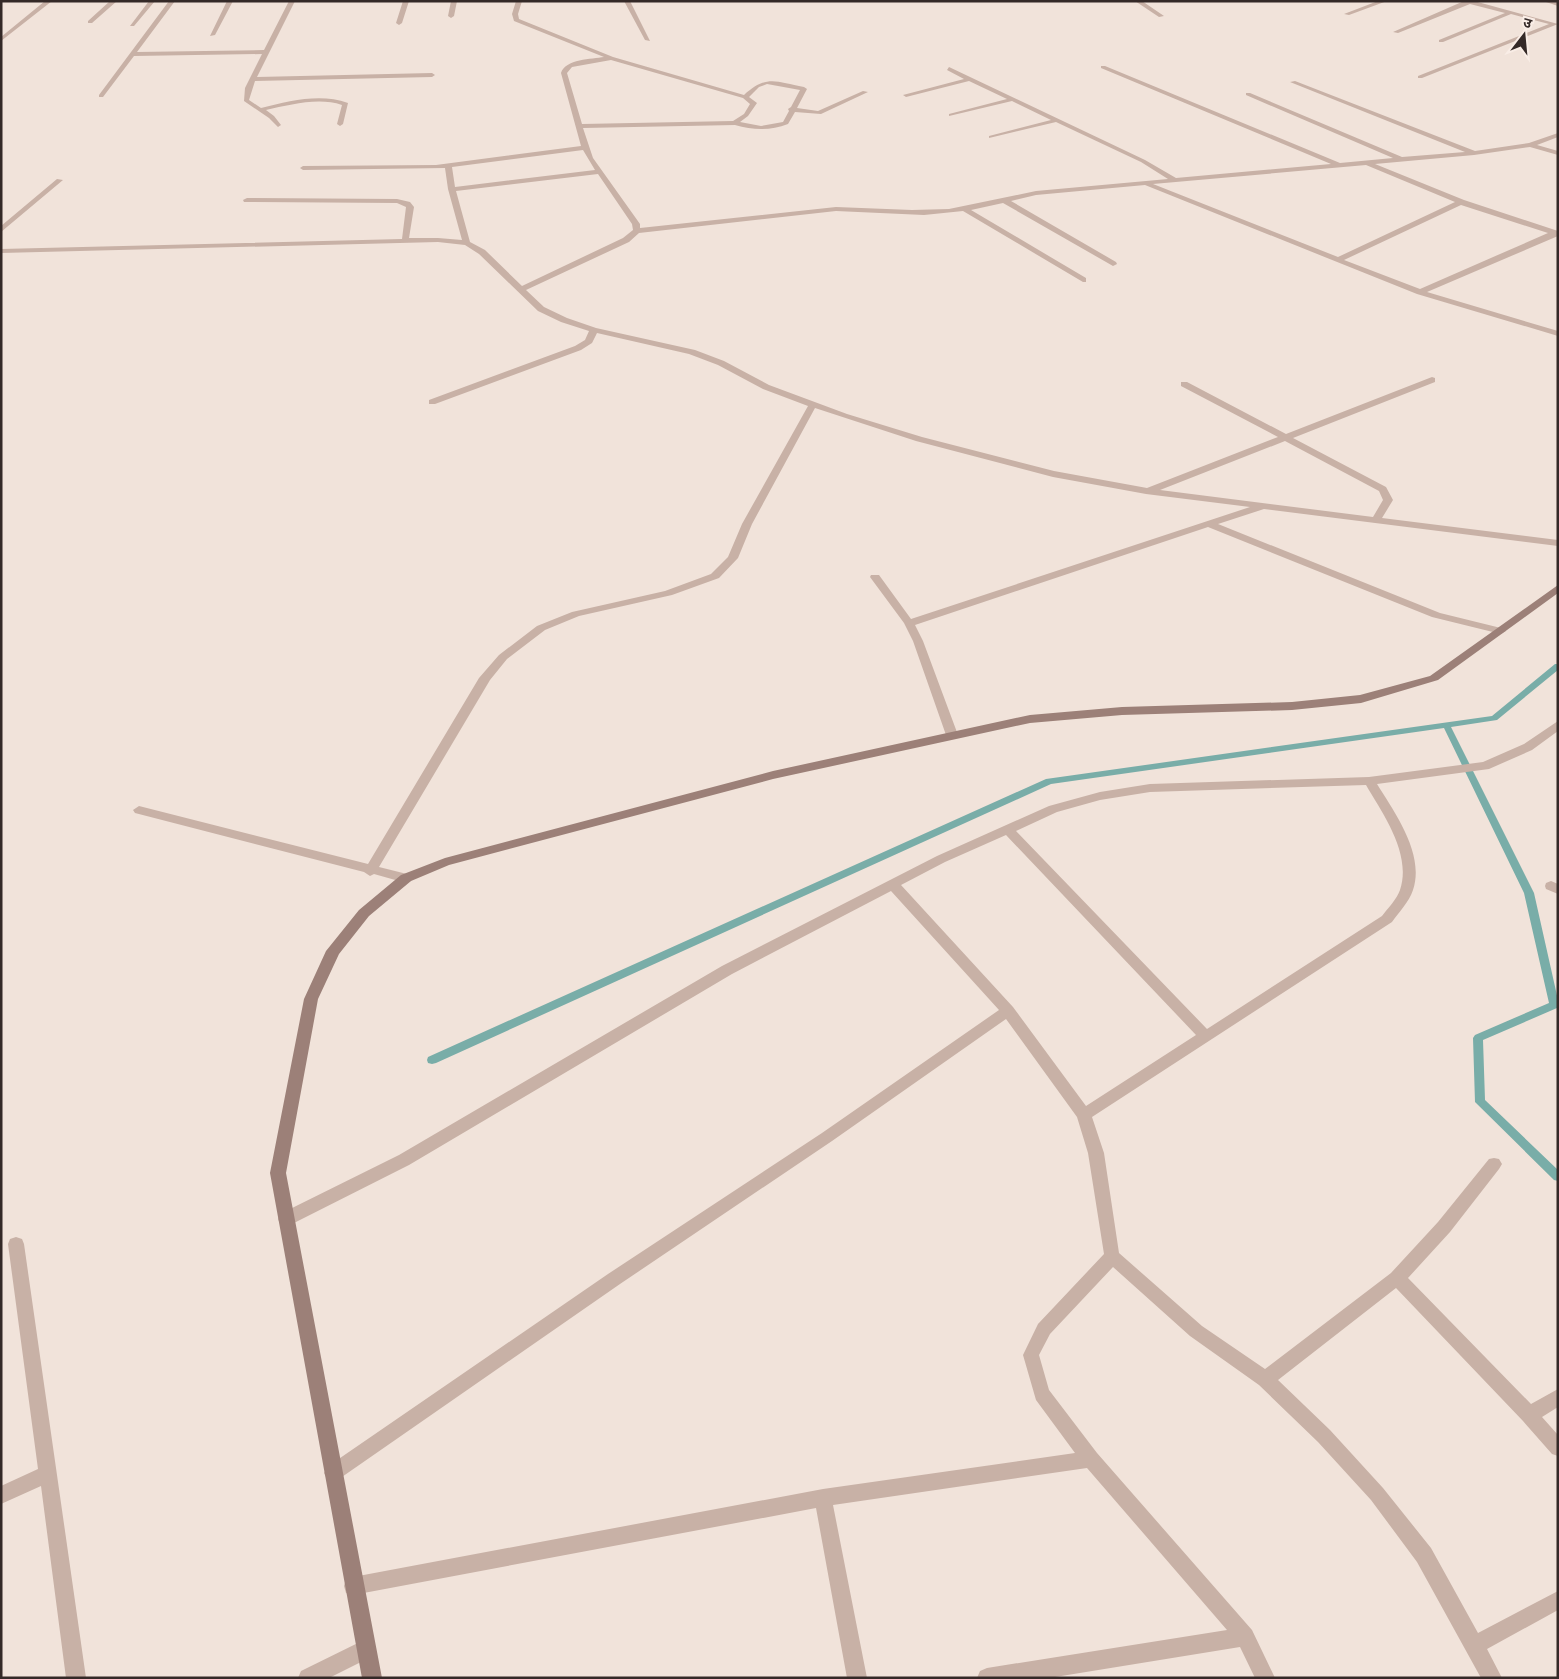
<svg xmlns="http://www.w3.org/2000/svg" width="1559" height="1679" viewBox="0 0 1559 1679" font-family="'IBM Plex Sans','Noto Sans Devanagari',sans-serif">
  <style>
    .lines { fill: none; stroke-linecap: round; stroke-linejoin: round }
    .stream { fill: #79ada8; fill-rule: evenodd }
    .lane { fill: #c8b1a6; fill-rule: evenodd }
    .street { fill: #c8b1a6; fill-rule: evenodd }
    .secondary { fill: #9c8078; fill-rule: evenodd }
  </style>
  <rect width="100%" height="100%" fill="#f1e3da"/>
  <g class="lines">
    <path class="stream" d="M1555,664H1558V670L1497,720L1451,727L1534,893L1558,1000L1557,1008L1483,1040L1485,1100L1558,1170V1181L1554,1180L1475,1102L1473,1038L1475,1035L1549,1003L1524,893L1444,728L1051,784L436,1063L432,1064L428,1063L427,1060L428,1057L1046,779L1492,716Z"/>
    <path class="lane" d="M45,1H52L1,41V37Z
      M110,1H117L92,23H88V21Z
      M1135,1H1142L1164,16L1159,17Z"/>
    <path class="street" d="M149,1H155L134,26H130Z
      M169,1H175L137,52L264,50L289,1H295L257,77L432,73L435,75L432,77L255,81L249,100L261,108C290,101 320,93 348,103L343,124L340,126L337,124L342,105C318,97 290,105 266,110L274,116L281,125L278,127L269,118L244,101L245,88L262,54L134,56L103,97H99V95Z
      M227,1H233L215,35L210,36Z
      M403,1H409L402,23L399,25L396,23Z
      M451,1H457L454,16L451,18L448,16Z
      M516,1H522L518,14L519,19L613,57L744,95C767,74 776,82 804,87L807,89L797,108L818,111L863,91L868,92L821,114L795,112L788,124C770,131 753,130 735,125L583,128L593,158L640,224V228L836,207L912,210L949,209L1036,191L1168,179L1141,162L1056,122L989,138V136L1051,120L1012,101L949,116V114L1007,99L969,81L906,97L903,95L964,79L947,70L949,67L1145,160L1176,178L1331,164L1101,68V66H1105L1340,163L1393,158L1246,95V93H1250L1402,157L1465,152L1290,82L1295,81L1475,151L1529,143L1558,133V137L1537,145L1558,151V155L1530,147L1474,155L1375,164L1464,200L1558,231V236L1427,292L1558,331V336L1417,294L1145,185L1036,195L1011,201L1116,262L1117,264L1113,266L1003,203L971,210L1086,278V282H1083L963,211L924,215L836,211L639,233L629,242L526,290L544,307L567,318L596,328L695,350L724,361L769,385L847,414L922,437L1054,471L1147,488L1278,437L1181,386V382H1187L1286,434L1432,377L1435,378V382L1293,438L1386,487L1393,500L1382,518L1558,540V546L1264,509L1218,524L1440,613L1505,629L1506,631L1501,634L1432,617L1208,527L915,625L923,641L958,735L952,739L946,735L913,641L904,623L870,577L871,575H879L911,619L1250,507L1146,494L1053,477L916,441L815,408L752,524L738,558L719,578L672,595L579,616L545,630L507,659L490,680L379,867L411,875L412,878L411,881L406,883L374,874L370,876L364,872L135,813L133,810L139,806L368,864L479,678L499,655L537,626L572,612L665,591L711,574L728,557L742,524L808,406L763,389L718,365L689,354L597,333L592,343L581,350L435,404H429V400L575,346L585,340L589,331L561,322L538,311L479,254L465,245L438,242L1,253V249L402,239L406,207L397,203L244,202L243,200L247,198L397,199L410,202L414,207L409,238H438L462,240L448,189L445,168L303,170L300,168L303,166L436,165L581,146L561,73C565,59 592,59 604,57L514,21L512,14ZM611,60L743,98L750,104L744,114L733,121L582,124L567,73L572,67ZM767,84L800,90L791,107L788,109L789,111L783,122L761,126L740,122L748,116L757,103L749,97L759,87ZM583,150L595,170L455,187L452,167ZM1366,165L1455,202L1338,257L1153,184ZM598,174L632,224L633,230L623,238L522,286L485,250L470,242L456,191ZM1461,205L1548,233L1420,289L1344,260ZM1285,441L1379,491L1383,500L1373,517L1160,490Z
      M624,1H630L650,41L645,40Z
      M1378,1H1387L1349,15L1344,14Z
      M1464,1H1474L1558,24L1422,78H1418V76L1549,24L1511,14L1443,42H1439V40L1505,13L1470,4L1398,33L1393,32Z
      M1545,1L1558,2V6L1546,2Z
      M57,179L63,180L1,232V226Z
      M1558,721V731L1532,750L1489,769L1377,784C1395,813 1425,854 1413,890C1409,902 1399,912 1392,922L1092,1117L1104,1153L1119,1253L1202,1326L1265,1369L1391,1273L1438,1222L1489,1159L1494,1158L1499,1159L1502,1164L1499,1169L1450,1232L1408,1278L1531,1404L1558,1389V1407L1542,1417L1558,1435V1456L1552,1454L1523,1421L1396,1288L1278,1380L1330,1430L1383,1488L1431,1548L1478,1633L1558,1591V1610L1487,1649L1502,1678H1481L1417,1562L1371,1500L1318,1442L1259,1385L1190,1336L1113,1267L1050,1334L1039,1355L1049,1390L1097,1453L1252,1630L1275,1678H1255L1240,1647L1049,1678H977L980,1671L987,1668L1227,1630L1087,1468L833,1505L867,1678H847L816,1508L353,1595L346,1593L344,1586L346,1579L353,1577L823,1489L1075,1453L1036,1400L1023,1355L1038,1324L1104,1254L1088,1153L1077,1117L1006,1019L832,1141L620,1284L339,1479L333,1482L327,1479L324,1473L327,1467L608,1274L822,1133L999,1010L891,891L732,974L409,1165L292,1224L286,1226L280,1224L278,1219L280,1214L399,1155L722,966L937,856L1049,806L1100,792L1150,784L1369,777L1483,762L1524,744ZM1366,785C1383,814 1412,854 1400,890C1397,899 1388,908 1382,916L1207,1029L1016,831L1057,812L1100,800L1150,792ZM1006,835L1196,1035L1086,1106L1013,1007L901,885L945,862Z
      M1551,881L1558,884V894L1546,889L1545,886L1546,883Z
      M16,1237L22,1239L24,1244L86,1678H66L41,1486L1,1504V1486L38,1469L8,1244L10,1239Z
      M366,1639L373,1642L376,1649L373,1656L329,1678H298L301,1671Z"/>
    <path class="secondary" d="M1558,585V593L1438,680L1361,703L1292,710L1122,715L1030,723L773,779L449,865L411,881L369,916L339,954L318,999L286,1173L382,1678H362L270,1173L304,999L326,951L359,910L401,875L445,858L773,771L1030,715L1122,707L1292,702L1360,695L1430,676Z"/>
  </g>
  <rect width="1559" height="1679" fill="none" stroke="#342927" stroke-width="5"/>
  <g transform="translate(1524 35) rotate(16)" stroke="#f9ede6" stroke-width="4" paint-order="stroke">
  <path d="M0-4L9 19L0 12L-9 19Z" fill="#342927"/>
  <text y="-8" font-size="14" font-weight="bold" text-anchor="middle" fill="#342927">उ</text>
  </g>
</svg>
